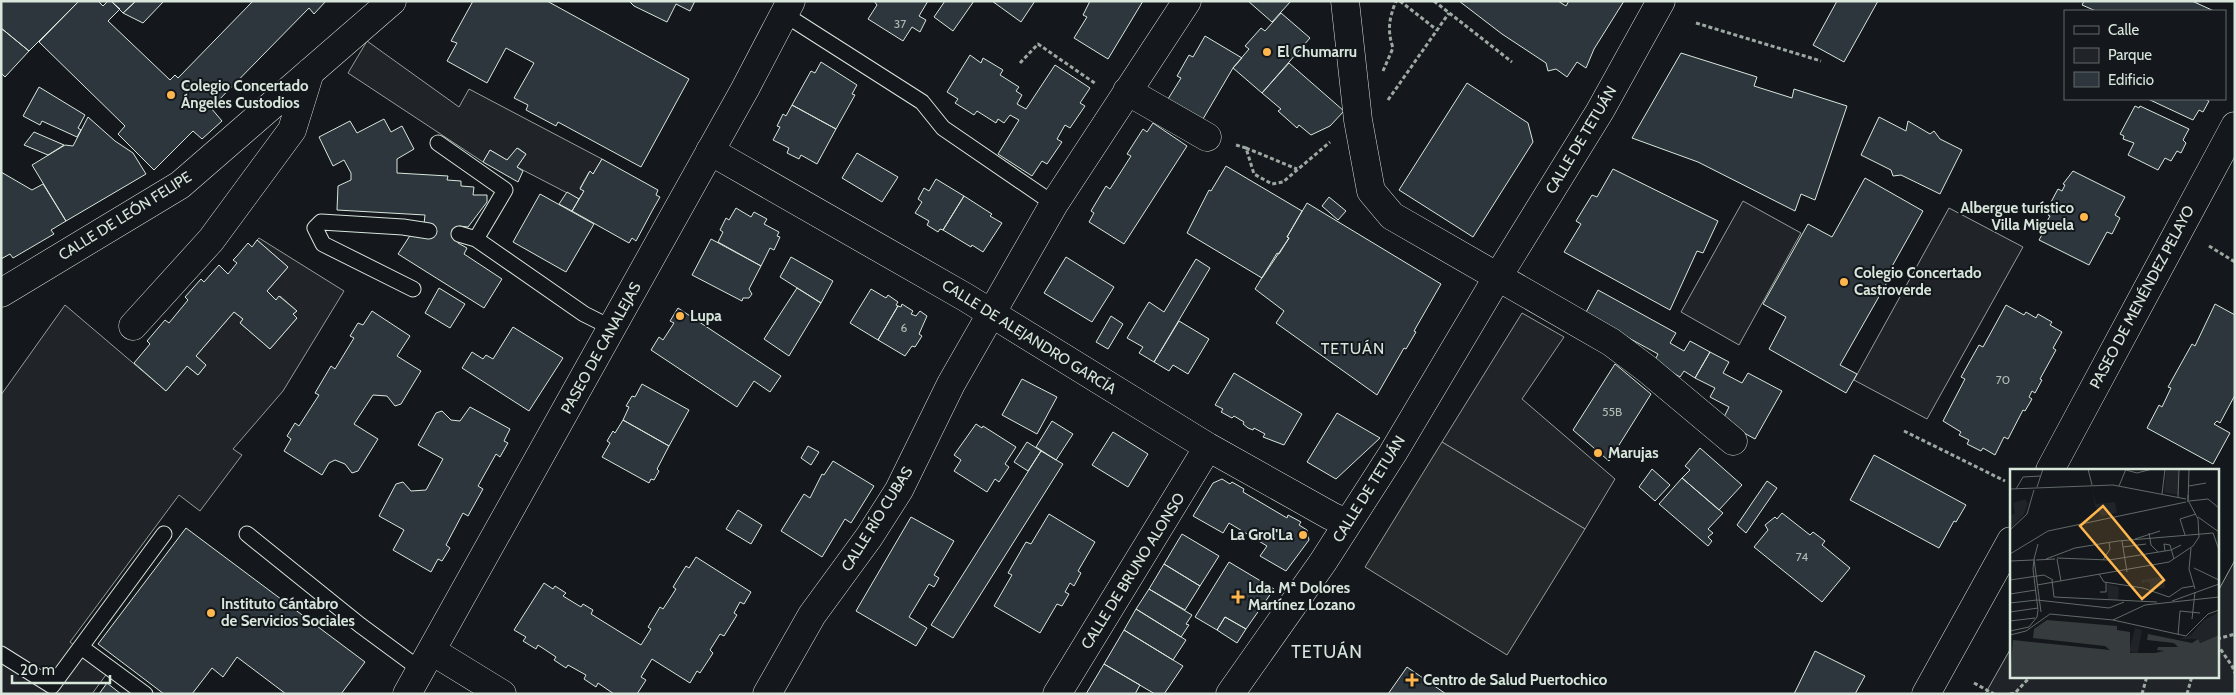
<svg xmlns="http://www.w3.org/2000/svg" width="2236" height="695" viewBox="0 0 2236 695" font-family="Cabin,sans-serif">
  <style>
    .green { fill: #202428; stroke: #939e99 }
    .parking { fill: #24282b; stroke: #939e99 }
    .building { fill: #2c363c; stroke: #d8e6dc }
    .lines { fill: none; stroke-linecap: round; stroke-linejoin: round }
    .lane-casing { stroke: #d8e6dc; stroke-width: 17 }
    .street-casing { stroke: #d8e6dc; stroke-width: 29 }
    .secondary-casing { stroke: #d8e6dc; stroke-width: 29 }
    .path { stroke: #9da8a2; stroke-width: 3; stroke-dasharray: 4 2.5; stroke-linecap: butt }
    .lane { stroke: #14181c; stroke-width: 15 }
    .street { stroke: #14181c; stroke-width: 28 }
    .secondary { stroke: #14181c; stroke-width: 28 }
    .poi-dot { fill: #ffb74d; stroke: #14181c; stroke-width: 2 }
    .labels { text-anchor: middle; stroke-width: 4; stroke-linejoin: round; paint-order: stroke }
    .number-label { font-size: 12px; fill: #adbab4 }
    .poi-label { font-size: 15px; font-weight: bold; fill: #d8e6dc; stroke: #14181c; text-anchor: start }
    .street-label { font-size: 15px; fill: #d8e6dc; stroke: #14181c }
    .neighbourhood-label { font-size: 16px; letter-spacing: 1px; fill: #d8e6dc; stroke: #14181c }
    .quarter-label { font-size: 18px; letter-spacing: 1px; fill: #d8e6dc; stroke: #14181c }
    .inset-river { fill: none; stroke: #363b3e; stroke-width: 2.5 }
    .inset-road { fill: none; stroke: #626a69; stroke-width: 1 }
    .view { fill: #ffb74d; fill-opacity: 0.15; stroke: #ffb74d; stroke-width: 2.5 }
    .inset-edge { fill: none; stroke: #d8e6dc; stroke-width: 2.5 }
  </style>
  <rect width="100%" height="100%" fill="#14181c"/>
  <path class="green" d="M367,41L459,107L469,89L602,159L593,174L589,172L580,188L584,191L579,199L517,167L526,154L518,148L507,160L490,150L483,162L348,73Z
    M1743,201L1801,233L1739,345L1681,312Z
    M1949,208L2023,247L1927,419L1854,380Z
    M259,238L344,291L283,391L233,449L242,455L200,511L179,495L70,642L108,672L92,694H1V395L65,305L166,391L187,366L198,375L206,365L196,356L234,312L243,319L240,323L270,349L297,318L293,314L297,311L280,296L276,300L267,291L288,267L257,240Z
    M1522,313L1564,337L1522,399L1615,479L1585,529L1442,442Z
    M2235,560V694H1985L2011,648V676H2217V593Z"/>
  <path class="parking" d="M1442,442L1585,529L1507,655L1365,567Z"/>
  <path class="building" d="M1,1H79L29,51L1,28Z
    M79,1H98L103,6L108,1H111L120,9L108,21L170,80L175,75L178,78L253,1H326L314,14L309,8L211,108L222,121L202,139L193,131L154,170L118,134L125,126L39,42Z
    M111,1H136L123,13Z
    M136,1H164L143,23L123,13Z
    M473,1H547L689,79L641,167L558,122L556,126L526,110L528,105L514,98L534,63L506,48L487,83L447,61L457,43L451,41Z
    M629,1H695L690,11L676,4L667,22L634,6Z
    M928,1L919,16L926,20L920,32L912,27L903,41L868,19L877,5L874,1Z
    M945,1H974L953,31L934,17Z
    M992,1H1035L1021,22Z
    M1090,1H1143L1108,59L1074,38L1087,17L1083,15Z
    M1248,1H1291L1272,22Z
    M1459,1H1558L1566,6L1569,1H1624L1594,49L1586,68L1577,62L1567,77L1556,69L1548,71L1546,63L1502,34Z
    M1837,1H1878L1844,62L1813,45Z
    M2084,1H2192L2214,11H2096L2082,5Z
    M1281,13L1310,38L1262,93L1233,68L1249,49L1245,46L1261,28L1265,31Z
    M1,28L29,51L5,77L1,73Z
    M1205,36L1242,58L1233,68L1203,119L1168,99L1181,78L1177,76L1189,55L1193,57Z
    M1681,53L1757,77L1754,86L1792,98L1794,89L1847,106L1815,200L1801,194L1795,211L1698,162L1632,138Z
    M970,55L981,63L983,58L1003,70L1000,75L1019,87L1016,91L1022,95L1017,104L1026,109L1055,65L1090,88L1080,103L1085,106L1070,128L1065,125L1057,139L1062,142L1047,164L1042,161L1032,176L998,154L1019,120L1010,115L1004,123L998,119L996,123L977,111L974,115L955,103L958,99L947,92Z
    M821,62L857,85L852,94L855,95L836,129L792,105L811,71L815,73Z
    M1289,63L1344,111L1330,126L1311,135L1299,125L1297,128L1278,111L1281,109L1262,93Z
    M1467,83L1528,123L1533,142L1473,237L1399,190Z
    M39,87L85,115L78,128L81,130L77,137L42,121L40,125L23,116Z
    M2148,99H2205L2209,101L2203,112L2199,110L2193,120Z
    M792,105L836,129L817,164L801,155L799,159L787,153L789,148L773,140L780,127L777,126L783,114L786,116Z
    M2135,106L2139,108L2140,106L2189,129L2183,140L2186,143L2181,153L2177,151L2171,161L2165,158L2158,170L2128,155L2134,143L2123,139L2124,136L2120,134Z
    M88,117L115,141L133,153L146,174L66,221L32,165L65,145L73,146Z
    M1879,117L1906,131L1908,121L1930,134L1934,131L1940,139L1962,150L1940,194L1901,175L1893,176L1891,170L1861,155Z
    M384,119L391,132L402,126L414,149L397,159V173L448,176L447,180L461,181V186L474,187L473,195H487V202L468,227L459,226L458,243L467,248L464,254L502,279L484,308L398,254L411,234L424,224L425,215L337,210L338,186L351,180V173L344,160L333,166L319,137L350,121L357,133Z
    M1153,123L1187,146L1124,244L1089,222L1094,213L1091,211L1106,186L1110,189L1131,156L1127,154L1143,129L1147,132Z
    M34,132L64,145L48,155L24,145Z
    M517,148L526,154L517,167L523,171L518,182L483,162L490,150L507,160Z
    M857,153L898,177L882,202L842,178Z
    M602,159L658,190L656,195L660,197L652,211L636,241L632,238L629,243L572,211L584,191L580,189L590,171L593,174Z
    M1226,166L1302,211L1287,237L1289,238L1262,278L1187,233L1209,190L1211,191Z
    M1613,169L1718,221L1703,253L1697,251L1670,310L1564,252L1581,224L1576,221L1592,195L1597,197Z
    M2073,171L2125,197L2115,215L2120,218L2112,234L2107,232L2089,265L2039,240L2048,224L2046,223L2050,216L2048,215L2056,204L2051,202L2058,189L2062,191L2065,185L2063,184Z
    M1,172L32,190L43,184L66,221L51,230L54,234L13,258L10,254L1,259Z
    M1865,178L1923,211L1890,270L1893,272L1840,365L1857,374L1846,393L1769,349L1786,317L1763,304L1808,224L1832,237Z
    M936,179L964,196L943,230L940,229L938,232L927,225L929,221L915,213L922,202L918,199L924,188L929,191Z
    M567,192L579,199L572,211L559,204Z
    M540,194L594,224L566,272L513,242Z
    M964,196L992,214L990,216L1002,223L983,252L972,245L971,247L943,230Z
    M1329,197L1346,211L1338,220L1322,206Z
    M1307,203L1441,284L1414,331L1416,332L1406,349L1404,348L1377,395L1276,323L1284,311L1255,289L1277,253L1279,254L1289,238L1287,237Z
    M736,208L751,217L754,212L767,219L764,224L779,232L777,236L780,237L774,250L770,248L761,266L718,242L723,232L720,230L726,218L729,220Z
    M711,239L761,266L749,289L752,294L749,298H743L742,301L692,275Z
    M257,240L288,267L267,291L276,300L279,296L297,311L293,314L297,318L270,349L240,323L243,319L234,312L196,356L206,365L198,375L187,366L166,391L134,363L150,344L147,341L165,320L169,323L188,300L185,297L201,279L204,282L219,265L228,274L237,263L233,260L237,256L248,243L252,247Z
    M791,257L833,281L821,303L780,277Z
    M1066,257L1114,287L1092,322L1044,293Z
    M1196,259L1210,268L1154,362L1139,353L1143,347L1127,338L1149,302L1164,312Z
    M439,288L465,304L450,328L425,313Z
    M797,288L821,303L789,356L764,339Z
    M871,289L886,298L888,295L898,302L896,305L898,306L878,340L850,323Z
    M1598,290L1676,333L1670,343L1684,351L1690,341L1710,352L1695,378L1684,371L1680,377L1654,362L1658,354L1585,314Z
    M902,304L913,311L911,314L916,316L920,311L927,316L919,334L922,336L915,347L912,346L905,356L878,340L898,306L901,307Z
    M2215,304L2235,315V395L2220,423L2217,421L2214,424L2230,433L2213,464L2147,428L2159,405L2162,407L2171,388L2168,387L2192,344L2195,346Z
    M2006,305L2024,315L2026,312L2036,318L2038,314L2052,322L2050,325L2062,332L2053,348L2056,350L2040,379L2042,380L2035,393L2032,391L2029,397L2032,399L2025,411L2023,410L2008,439L2004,437L1995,455L1983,448L1981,451L1967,444L1969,440L1959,435L1961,432L1943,421L1965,379L1961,377L1979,345L1983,347Z
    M678,308L781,376L770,392L754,381L737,407L651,350L659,337L663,340L674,323L670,321Z
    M372,311L410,336L397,356L421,371L401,404L395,406L387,396L373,395L354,424L378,439L358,471L352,473L345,464L335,460L329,463L322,475L284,451L291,439L287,436L295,423L299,426L319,395L315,393L331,366L335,369L354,338L350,336L358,323L363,325Z
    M1111,316L1123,324L1108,349L1096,342Z
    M1179,321L1209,339L1188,374L1173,365L1169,371L1154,362Z
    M513,327L563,358L529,411L462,368L472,352L483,359L486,355L493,359Z
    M1710,352L1729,362L1723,373L1742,383L1748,373L1782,391L1755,439L1722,421L1729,407L1710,397L1715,388L1695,378Z
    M1615,364L1651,394L1609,461L1573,430Z
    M1234,373L1302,414L1284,445L1263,437L1265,434L1254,428L1253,430L1248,428L1243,424L1244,422L1234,416L1232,418L1221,412L1223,409L1215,405Z
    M1022,379L1057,397L1037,434L1002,415Z
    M642,384L689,410L669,446L623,420L629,407L626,406L632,396L635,397Z
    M470,407L510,429L504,441L508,443L500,457L496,454L478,486L483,489L468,516L463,513L446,545L450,548L442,561L438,559L431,572L393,550L404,530L379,516L396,484L403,482L411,491L426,490L443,459L418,445L436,413L442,411L451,420L460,421Z
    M1337,413L1380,438L1336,479L1307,462Z
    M623,420L669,446L657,469L659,471L654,480L651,479L649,483L602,457L610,443L607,441L613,431L615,433Z
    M1052,421L1073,434L1056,460L1036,447Z
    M976,424L982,428L983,426L1016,447L1005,464L1009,467L999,482L995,479L987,492L954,471L961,460L954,455Z
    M1113,432L1148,454L1128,487L1092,465Z
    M1027,442L1041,451L1028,471L1014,462Z
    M808,446L819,452L811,465L801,458Z
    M1700,448L1742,485L1719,510L1682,478L1690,470L1685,466Z
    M1041,451L1063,464L953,638L931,625Z
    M1874,455L1966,505L1956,522L1954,521L1939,548L1850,500Z
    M833,461L874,486L851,523L845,519L822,557L781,531L804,494L810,498L822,474L824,475Z
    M1652,469L1670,485L1655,501L1639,487Z
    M1682,478L1723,513L1708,529L1713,533L1708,537L1712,541L1708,546L1659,504Z
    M1222,479L1230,484L1232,482L1244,489L1243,492L1287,518L1288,515L1301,522L1299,525L1307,530L1309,540L1286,571L1260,556L1267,546L1229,523L1223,533L1193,516L1213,483Z
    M1767,481L1777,488L1746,533L1737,525Z
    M738,510L762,525L751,544L726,529Z
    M1782,513L1810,535L1813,532L1825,541L1822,545L1850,568L1822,602L1754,547L1768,530L1765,525L1775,517L1777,519Z
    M1049,514L1095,542L1078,571L1081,573L1074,586L1070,583L1065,592L1069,594L1062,606L1057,604L1040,633L994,606L1012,575L1008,573L1026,542L1031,544Z
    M911,517L954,541L934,575L939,578L934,587L929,584L909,617L927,628L916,646L856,611Z
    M186,528L365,662L341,694H286L237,657L223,677L212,668L192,694H164L98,644Z
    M1182,534L1219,556L1200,586L1164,564Z
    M696,557L751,592L744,604L740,602L734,613L737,615L724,636L720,634L710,650L713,653L700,673L697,671L690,683L652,659L641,677L646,680L637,694H614L598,683L596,687L584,679L586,675L568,665L566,668L554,660L556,657L538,645L536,649L523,641L526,637L514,630L544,583L553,589L555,586L566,593L563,596L581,607L583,604L593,610L591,614L641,645L651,629L648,627L660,607L663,609L676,589L673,587L686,566L689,568Z
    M1229,562L1274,589L1246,629L1225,617L1217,630L1195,617Z
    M1164,564L1200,586L1185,610L1149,589Z
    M1149,589L1192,615L1186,624L1189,625L1181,637L1136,609Z
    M1136,609L1186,640L1173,660L1124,630Z
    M1225,617L1246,629L1237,643L1217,630Z
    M1124,630L1183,666L1164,694H1155L1104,664Z
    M1815,651L1865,676L1855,694H1794Z
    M1104,664L1140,685L1135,694H1086Z
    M1407,667L1446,694H1388Z
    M107,683L121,694H99Z"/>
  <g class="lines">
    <g class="lane-casing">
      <path id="lane" d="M784,14L922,102L943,128L1054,204
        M438,143L505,190L476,239L584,314L612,328
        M459,234L476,239
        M413,289L323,244L315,228L321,222L403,227L429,231
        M247,534L360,625L421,670
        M81,647L145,694
        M1,654L52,686L164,534"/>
    </g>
    <g class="street-casing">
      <path id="street" d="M1345,1L1358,120L1371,191L1392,216L1611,342L1647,369L1733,441
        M1127,91L1207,137
        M710,151L965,297L1208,447L1331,516L1347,523
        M1,293L180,185L392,1
        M133,326L211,240L292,130L310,72
        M2050,470L2235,126
        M432,651L502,694
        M767,694L812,615L869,537L899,490L951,384L1054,204L1187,1
        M1057,694L1208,447
        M1230,694L1323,562L1393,453L1497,278L1600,111L1661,1
        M1926,694L2011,541"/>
    </g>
    <g class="secondary-casing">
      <path id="secondary" d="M407,694L745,89L791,1"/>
    </g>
    <path class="path" d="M1400,1L1437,30
      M1434,1L1512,62
      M1696,23L1821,61
      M1020,63L1038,44L1096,84
      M1383,71L1393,48C1387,30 1389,19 1396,1
      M1388,100L1449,13
      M1236,145L1246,148L1254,174L1272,184L1283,182L1330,142
      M1246,148L1297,169
      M2209,246L2235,262
      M1904,431L2005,481
      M2217,639L2235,634
      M2217,644L2232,666L2235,673
      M1974,683L1994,694
      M2010,694L2015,693L2031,676
      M2142,694L2147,676
      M2187,694L2192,676"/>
    <use href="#lane" class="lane"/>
    <use href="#street" class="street"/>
    <use href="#secondary" class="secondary"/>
  </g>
  <g class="poi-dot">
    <circle cx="1267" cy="52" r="5"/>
    <circle cx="171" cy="95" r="5"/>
    <circle cx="2084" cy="217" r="5"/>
    <circle cx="1844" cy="282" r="5"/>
    <circle cx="680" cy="316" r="5"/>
    <circle cx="1598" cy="453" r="5"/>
    <circle cx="1303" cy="535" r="5"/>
    <path d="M1235.5 589.5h5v5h5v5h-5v5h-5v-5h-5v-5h5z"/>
    <circle cx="211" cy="613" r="5"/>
    <path d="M1409.5 672.5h5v5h5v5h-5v5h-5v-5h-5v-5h5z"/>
  </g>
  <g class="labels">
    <g class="number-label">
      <text x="900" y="28">37</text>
      <text x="904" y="332">6</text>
      <text x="2003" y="384">70</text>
      <text x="1612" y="416">55B</text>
      <text x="1802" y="561">74</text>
    </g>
    <g class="poi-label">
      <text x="1277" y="57">El Chumarru</text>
      <text x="181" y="91">Colegio Concertado<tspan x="181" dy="17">Ángeles Custodios</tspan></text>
      <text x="2074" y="213" text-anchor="end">Albergue turístico<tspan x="2074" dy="17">Villa Miguela</tspan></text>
      <text x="1854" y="278">Colegio Concertado<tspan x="1854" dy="17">Castroverde</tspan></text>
      <text x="690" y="321">Lupa</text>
      <text x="1608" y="458">Marujas</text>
      <text x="1293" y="540" text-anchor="end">La Grol'La</text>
      <text x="1248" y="593">Lda. Mª Dolores<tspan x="1248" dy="17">Martínez Lozano</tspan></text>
      <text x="221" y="609">Instituto Cántabro<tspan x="221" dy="17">de Servicios Sociales</tspan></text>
      <text x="1423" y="685">Centro de Salud Puertochico</text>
    </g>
    <g class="street-label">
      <text transform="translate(1581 140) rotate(-59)" y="5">CALLE DE TETUÁN</text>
      <text transform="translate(125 216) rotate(-32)" y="5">CALLE DE LEÓN FELIPE</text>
      <text transform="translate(2142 297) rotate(-62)" y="5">PASEO DE MENÉNDEZ PELAYO</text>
      <text transform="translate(1029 337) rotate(32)" y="5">CALLE DE ALEJANDRO GARCÍA</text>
      <text transform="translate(601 348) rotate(-61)" y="5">PASEO DE CANALEJAS</text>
      <text transform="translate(1369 489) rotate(-58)" y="5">CALLE DE TETUÁN</text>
      <text transform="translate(877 519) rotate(-58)" y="5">CALLE RÍO CUBAS</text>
      <text transform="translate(1133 571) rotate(-58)" y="5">CALLE DE BRUNO ALONSO</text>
    </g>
    <g class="neighbourhood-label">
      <text x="1353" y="354">TETUÁN</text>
    </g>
    <g class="quarter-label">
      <text x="1327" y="658">TETUÁN</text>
    </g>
  </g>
  <g transform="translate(2010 469)">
    <rect width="209" height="209" fill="#14181c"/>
    <path d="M168,1V26L154,23L156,2ZM82,20L86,35L105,33L107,44L92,47L85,37ZM15,30L18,35L14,45L0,60V47L5,44L3,34ZM151,108H154L155,119L140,120V114L136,112L132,115V111ZM97,115L109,118L108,131H98ZM209,143V166L189,174L188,170H169L181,166L194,151ZM125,159L132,161L128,184L119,183Z" fill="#202428"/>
    <path d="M37,151L107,157V161L120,163V184H145L154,182L147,181L148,178H168L164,174L137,171L138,165L182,174L188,170L190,174L209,166V209H0L3,171L100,181L95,177L23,169L24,160Z" fill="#363b3e"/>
    <path class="inset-river" d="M0,201L18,209"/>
    <path class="inset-road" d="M78,0L82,16M116,1L127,4L142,0M109,17L116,0M179,17L196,14M27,18L33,0M0,20L103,16L176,30M6,20L13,8L31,7M152,25L155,0M178,26V33L179,0M168,28L169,0M179,32L198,30L209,39M188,48L209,63M170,50L175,66M170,50L186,45M0,61L17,45L24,21M139,64L141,76L148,83M203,64L209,81M125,70L150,62M112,72L117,103M113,78L136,75M181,79L179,100L185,120M155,82L154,75L160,76L164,90M0,85L38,62L176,33M47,89L99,91L161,81L171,76M24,90L28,75M36,90L65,79L108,72L203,64M47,90L51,112M26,91L45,90M93,91L100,80L99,73M0,92L23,91M184,99L209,111M89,105L94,113L133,119L159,128M0,111L34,106L43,111M42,111L44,128L147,133M27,116L159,93L183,77L189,68L188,50L179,33M90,123H96V113M0,125L26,121M159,128L172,119L184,117M162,132L209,115M0,134L27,131L99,139L114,133M0,143L28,139M182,150L185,123M103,151L176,167L198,145L209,141M0,152L25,149M0,162L19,158L27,148L28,141L23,100L24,90L31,143M0,166L16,162L40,145L103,151L135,136L209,128M168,166L170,142L190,144"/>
    <path class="view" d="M93,37L154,111L132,130L70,57Z"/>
    <rect width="209" height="209" class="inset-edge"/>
  </g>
  <rect width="2236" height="695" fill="none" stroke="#d8e6dc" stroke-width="5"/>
  <rect x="2064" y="10" width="162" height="90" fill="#14181c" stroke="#626a69"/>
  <rect x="2074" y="26" width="25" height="8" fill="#14181c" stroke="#626a69"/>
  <text x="2108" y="35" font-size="15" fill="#d8e6dc">Calle</text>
  <rect x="2074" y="48" width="25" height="15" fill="#202428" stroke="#626a69"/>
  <text x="2108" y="60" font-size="15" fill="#d8e6dc">Parque</text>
  <rect x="2074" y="72" width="25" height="15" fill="#2c363c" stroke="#626a69"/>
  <text x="2108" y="85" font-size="15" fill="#d8e6dc">Edificio</text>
  <path d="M12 675v8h98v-8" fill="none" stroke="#d8e6dc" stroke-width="2.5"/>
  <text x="20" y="675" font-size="15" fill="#d8e6dc" stroke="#14181c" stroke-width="4" paint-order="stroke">20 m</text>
</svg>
